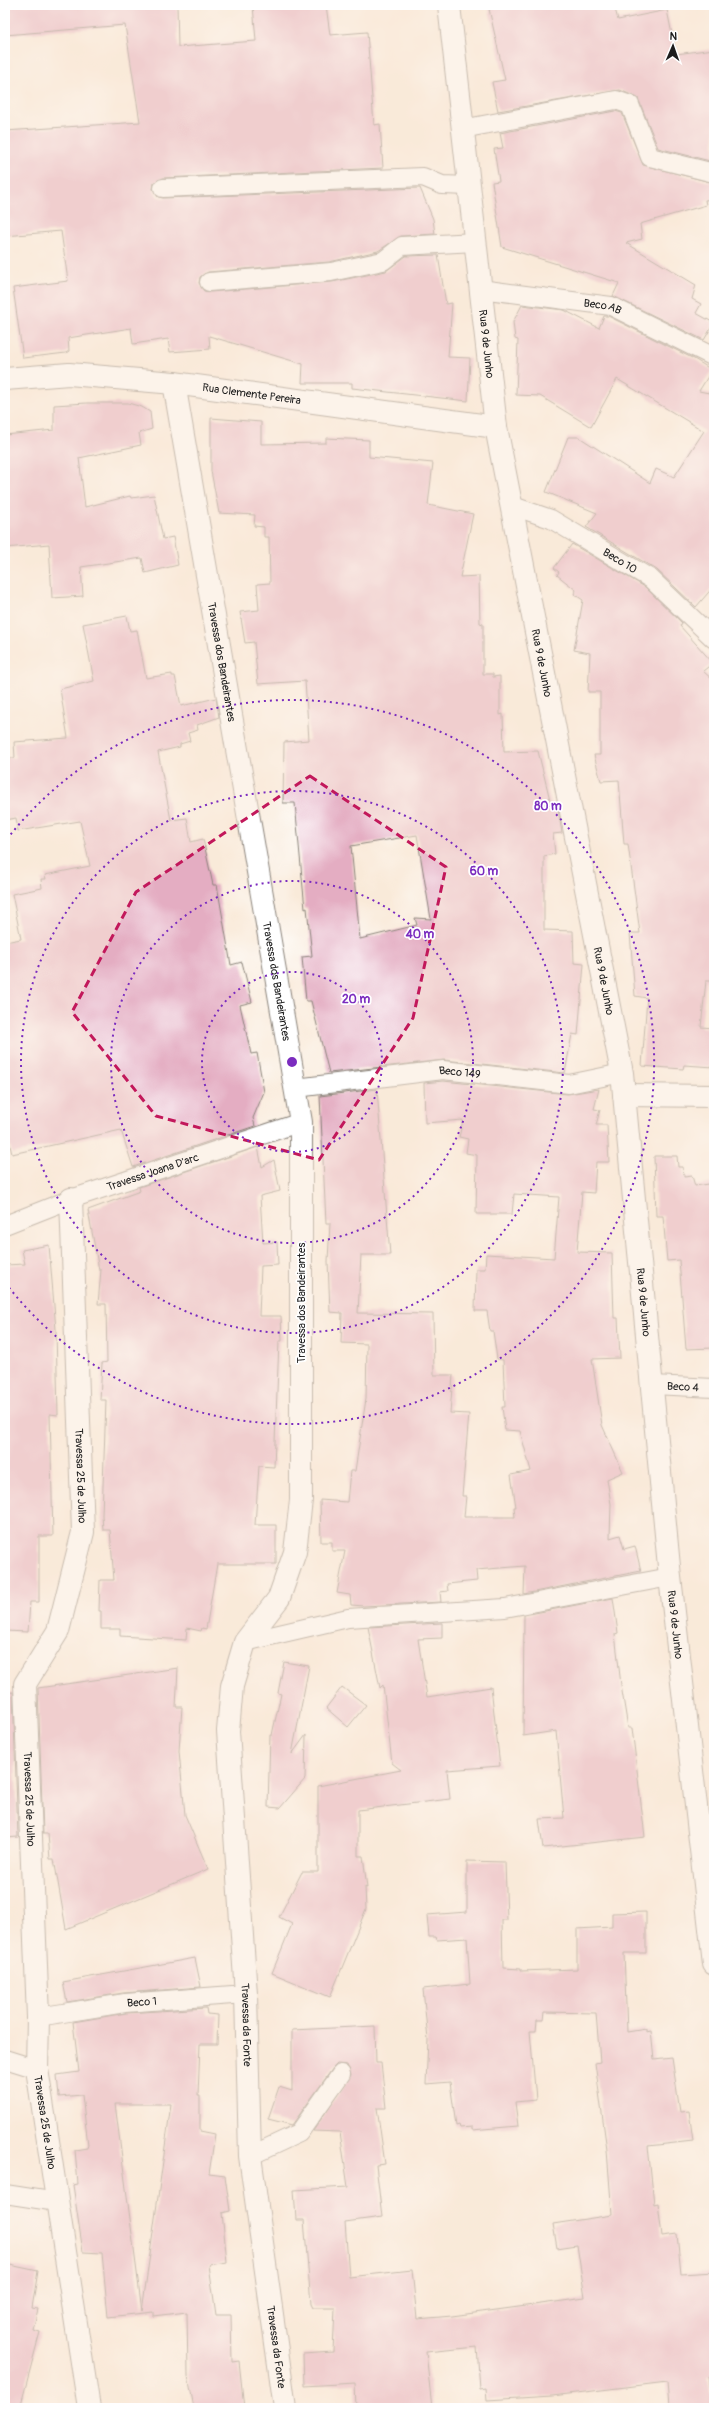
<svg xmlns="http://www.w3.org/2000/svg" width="719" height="2413" viewBox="0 0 719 2413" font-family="Pangolin,sans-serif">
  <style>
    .building { fill: #e4adc2; fill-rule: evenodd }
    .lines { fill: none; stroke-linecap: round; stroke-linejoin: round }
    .lane-casing { stroke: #8a837a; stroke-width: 20 }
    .street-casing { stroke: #8a837a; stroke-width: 24 }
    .lane { stroke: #fff; stroke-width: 18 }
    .street { stroke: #fff; stroke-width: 22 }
    .marked { fill: none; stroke: #c2185b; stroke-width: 3; stroke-dasharray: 8 5; stroke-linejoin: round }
    .ring { fill: none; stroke: #7b2cbf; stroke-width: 2; stroke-dasharray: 2 4 }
    .labels { text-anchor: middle; stroke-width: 3.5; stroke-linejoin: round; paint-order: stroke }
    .street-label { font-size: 11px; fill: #1c1c1c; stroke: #fff }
    .centre { fill: #7b2cbf; stroke: #fff; stroke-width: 2 }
    .ring-label { font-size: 12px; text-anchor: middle; font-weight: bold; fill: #7b2cbf; stroke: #fff; stroke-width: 3.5; stroke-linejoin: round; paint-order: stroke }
  </style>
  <rect width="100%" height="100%" fill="#fff"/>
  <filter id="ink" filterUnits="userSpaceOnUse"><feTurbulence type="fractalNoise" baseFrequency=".025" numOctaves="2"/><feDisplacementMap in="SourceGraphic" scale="8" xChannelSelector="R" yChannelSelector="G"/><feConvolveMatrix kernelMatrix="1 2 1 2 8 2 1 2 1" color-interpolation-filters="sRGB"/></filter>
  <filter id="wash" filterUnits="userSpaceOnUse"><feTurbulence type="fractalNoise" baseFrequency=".012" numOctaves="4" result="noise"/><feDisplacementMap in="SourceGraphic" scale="16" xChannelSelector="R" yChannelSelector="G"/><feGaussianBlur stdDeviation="0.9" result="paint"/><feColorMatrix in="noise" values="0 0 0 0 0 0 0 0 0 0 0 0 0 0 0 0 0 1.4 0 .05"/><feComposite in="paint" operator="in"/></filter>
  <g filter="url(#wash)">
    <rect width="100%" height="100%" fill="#f9ead9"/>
    <g id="blocks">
      <path class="building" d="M5,5H177L178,47L256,41L253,5H326L330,35L367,32L374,125L380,124L383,168L163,178L154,183L153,189L158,197L163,198L420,188L433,219L435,234L401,236L378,251L329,262L208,272L200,277L199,283L204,291L210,292L332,282L386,271L406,256L438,255L446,304L452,303L448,357L470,358L468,401L352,388V383H302L303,364L209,336L210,349L170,352L168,339L133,344L131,328L68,338L69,351L66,353L23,358L13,288L68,281L61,231L5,236V131L140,122L125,25L5,35Z
        M496,5H614L618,20L667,10L676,54L714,49V162L658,148L638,98L620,90L498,111L492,82L505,80L489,9L497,8Z
        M615,111L622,113L643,165L714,183V199L705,200L706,205L640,224L642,239L626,243L696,285L692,299L701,304L696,313L714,323L704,340L613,296L619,283L502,247L492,182L499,181L494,149L503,148L500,133Z
        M522,305L564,310L599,328L604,316H608L694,359L712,370L699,391L714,394V542L712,551L714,552V586L696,607L657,570L586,527L597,513L546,492L568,437H579L650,483L656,469L674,477L704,431L617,379L591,427L540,396L516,395L518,340L515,339L513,322Z
        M87,403H128L142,407L150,412L152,429L139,433L141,445L79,458L85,507L130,496L131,498L154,495L163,539L173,537L178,565L145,573L142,558L81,567L83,596L52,598L49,544L5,548V435L54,430V405Z
        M211,418L261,422V444L326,443V438L369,440V457L433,463L428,505L473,514L460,577L479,576L480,623L483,624V674H493V677L500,676V715L503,714L504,752L538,751L551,804H557L562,833L553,834L555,854L544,856V930L573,931L574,963L584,964L578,1035L572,1034L565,1073L444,1060L329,1073L311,1001H306L302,957L312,956L307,908L305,909L295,803H283L284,742L309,740L305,681L258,684L254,642L245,643L240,612L259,610L257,584L270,583L269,537H264V527L254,526L255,515L219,513L211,471ZM417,835L431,919L415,918L417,925L360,939L351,846Z
        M572,544L645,587L682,623L680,626L713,663L703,671L714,681V969L712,981H706L701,1027L714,1028V1067L684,1065L683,1069L642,1066L647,998L635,996L630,933H640L628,844H624L619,780L601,781L594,755H600V692H588L590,653L574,650L583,600L574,594L576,590L557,575L559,572L554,568Z
        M127,616L130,631L137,630L146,678L172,674V676H175L181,706L216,698L219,717L197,725L198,730L188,733L190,741L180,744V747L158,752L171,820L187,818L191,842L203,839L213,885H217L231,965L242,962L252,1002L240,1005L251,1054L257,1053L264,1092L253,1118L255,1126L133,1167L121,1130L12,1154L5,1124V942L21,939L12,894L42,888L41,879H46L45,875L90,866L80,821L18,831L16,818L5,820V758H15L14,742L68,738L60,689L94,681L83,624Z
        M443,1081L568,1094L599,1089L594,1109L600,1110L596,1125H607L609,1162H596L594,1193L582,1192L577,1252L612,1253L614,1318H618L620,1358L592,1359L602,1425L623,1472L607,1479L611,1504L610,1538L620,1535L624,1549L635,1546L641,1571L524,1594L525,1566L476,1570L477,1581L447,1584L448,1591L440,1592L441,1602L364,1606L351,1605L350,1595L337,1593L345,1551H332V1542H321L320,1500L347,1502L350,1471H355L366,1399L367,1344L341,1343L342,1313L330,1312L328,1261L330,1223H326L320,1096L377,1089L390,1255H361L358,1313L433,1314L434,1375H453L450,1413L469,1414L462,1496H466L464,1517H515L514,1507H516L511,1475L531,1471L520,1431L505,1430L502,1407H505L503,1360L497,1359L493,1331H490L487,1311H475L476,1269H485L486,1254L554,1258L559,1197L514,1194L512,1214H476L477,1155L466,1153L468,1139L459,1137L463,1120L425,1123L424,1083Z
        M258,1147L262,1167L274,1160L280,1191L260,1196L263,1243L277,1242L278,1265L261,1266L259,1316H281L282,1341H279L274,1467L259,1466L255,1525H276V1564H217L206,1629L202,1628L201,1631L187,1628L186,1640L120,1636V1629H101V1611H99L100,1580H114L110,1530H103L102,1515L106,1400H100L102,1363L107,1362L106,1304H98L101,1270H99L88,1210L140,1191L139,1187Z
        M654,1156H677L678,1167H683L684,1177L692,1176L695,1186L714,1183V1348L686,1349L679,1260L667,1261L663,1216H656Z
        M49,1245L56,1330L58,1415L50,1414L53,1536H39V1602H30L28,1632L5,1631V1265L25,1264L22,1250Z
        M613,1598L618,1633L615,1634L621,1685L628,1728H632L645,1837L543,1848L539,1819L564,1818L556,1731L523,1736L524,1615Z
        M442,1623V1638L418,1639L427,1697L491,1687L500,1766L447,1770L450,1799L358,1810V1856H363L367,1888L365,1887L366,1909L330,1997L272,1973L292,1924L279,1917L302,1872H318V1786L401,1770L392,1763L383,1685L380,1688L368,1627Z
        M284,1662L309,1666L292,1754L306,1735L305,1779L280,1808L268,1807L270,1735H272L281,1694L278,1693Z
        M178,1668L176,1707H182L179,1751L185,1815L208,1869L66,1929L54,1859H50L48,1834H43L38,1688Z
        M342,1687L366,1705L348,1727L326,1708Z
        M13,1692L18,1837L5,1838V1693Z
        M467,1861L505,1862L507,1920H502L503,1968L521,1969V1971L577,1969V1929L612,1927V1913L646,1912V1953H624L627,2032L646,2029V2032L651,2031L654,2060L672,2058L680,2112L689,2111L693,2141L648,2146L654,2204L658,2203L662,2236L677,2234L681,2274L714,2272V2377H708L712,2408H669L667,2382L552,2396L487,2400L486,2388L480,2389L477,2347L426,2352L432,2408H356L355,2383L304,2386L303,2354L333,2352L335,2308H313L311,2304L304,2220H296L294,2190L348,2187L340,2132L313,2131L351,2075L347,2065L337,2064L333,2068L292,2125L268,2119L279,2087L292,2091V2030L375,2026L376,2063H381L386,2108H377L385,2164L376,2165L382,2217L345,2222L349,2277L412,2270L417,2319L452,2316L585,2298L577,2245L557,2248L553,2224L612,2215L607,2150L595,2063L600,2062L596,2013L544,2012L543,2020H537L536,2031H530L536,2100L515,2102L518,2126L472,2130V2127L460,2128L459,2125L456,2126L450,2082L426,2084L428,2040L423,1989L470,1984L467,1938L437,1940L436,1937H429L427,1915L467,1912Z
        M195,1958L201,1987L123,1993L67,2002L63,1982Z
        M206,2008L207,2014L218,2015L217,2044H200L198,2096H200V2131L215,2134L209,2174L225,2176L230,2211L222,2213L227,2262L209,2265L216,2315H231L232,2362L239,2361L244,2408H194L188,2376L187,2312L153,2316V2312L108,2317L102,2253L83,2252L73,2185L78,2184L75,2150L87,2148L88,2145L82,2095L59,2097L57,2075L79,2072L73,2022L126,2013ZM115,2104H171L142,2311Z
        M5,2264L38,2271L32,2308L38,2309L33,2330L40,2332L20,2408H5Z"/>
    </g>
  </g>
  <g filter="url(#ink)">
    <use href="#blocks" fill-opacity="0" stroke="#8a837a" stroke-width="1"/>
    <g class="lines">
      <g class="lane-casing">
        <g id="lane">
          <path d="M462,129L616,100L630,105L650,157L714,173"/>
          <path d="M163,188L423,177L442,185L469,186"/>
          <path d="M209,282L331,272L383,261L402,246L475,242"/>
          <path id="s1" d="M480,289L611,306L714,357"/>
          <path id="s2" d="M510,505L551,519L651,579L714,639"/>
          <path id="s3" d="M296,1088L443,1070L569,1084L622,1073"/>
          <path id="s4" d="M5,1225L71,1199L301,1122"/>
          <path id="s5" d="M653,1385L714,1388"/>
          <path d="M245,1642L348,1618L505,1608L670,1577"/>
          <path id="s6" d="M38,2017L125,2003L246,1994"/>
          <path d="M5,2059L37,2069"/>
          <path d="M250,2156L299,2133L341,2074"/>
          <path d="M5,2194L57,2202"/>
        </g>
      </g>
      <g class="street-casing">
        <g id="street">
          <path id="s7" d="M449,5L496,427L622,1073L670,1577L714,1964"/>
          <path id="s8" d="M5,379L69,374L174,383L496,427"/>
          <path id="s9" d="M174,383L301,1122V1500L295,1552L279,1598L245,1642L232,1686L228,1731L246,1994L250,2156L285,2408"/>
          <path d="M624,1095L714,1096"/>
          <path id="s10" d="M71,1199L83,1532L58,1631L25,1684L38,2017L37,2069L89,2408"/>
        </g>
      </g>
      <use href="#lane" class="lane"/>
      <use href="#street" class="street"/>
    </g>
  </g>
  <path d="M0 0H719V2413H0ZM310,776L446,867L413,1018L319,1160L156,1116L72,1012L136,892Z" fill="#f9ead9" fill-opacity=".55" fill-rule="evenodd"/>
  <path class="marked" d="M310,776L446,867L413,1018L319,1160L156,1116L72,1012L136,892Z"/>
  <g class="ring">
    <circle cx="292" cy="1062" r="90"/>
    <circle cx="292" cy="1062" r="181"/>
    <circle cx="292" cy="1062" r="271"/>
    <path d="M7 839A362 362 0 1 1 7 1285"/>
  </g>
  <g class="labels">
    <g class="street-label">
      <text dy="4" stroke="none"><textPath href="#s1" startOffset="124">Beco AB</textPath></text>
      <text dy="4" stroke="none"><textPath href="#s7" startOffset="341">Rua 9 de Junho</textPath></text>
      <text dy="4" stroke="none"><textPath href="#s8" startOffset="248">Rua Clemente Pereira</textPath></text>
      <text dy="4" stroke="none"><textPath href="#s2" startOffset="124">Beco 10</textPath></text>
      <text dy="4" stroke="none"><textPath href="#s9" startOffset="283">Travessa dos Bandeirantes</textPath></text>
      <text dy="4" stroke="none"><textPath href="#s7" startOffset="665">Rua 9 de Junho</textPath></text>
      <text dy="4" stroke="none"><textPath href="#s9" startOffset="607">Travessa dos Bandeirantes</textPath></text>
      <text dy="4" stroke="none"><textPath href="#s7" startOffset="989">Rua 9 de Junho</textPath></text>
      <text dy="4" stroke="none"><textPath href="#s3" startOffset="165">Beco 149</textPath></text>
      <text dy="4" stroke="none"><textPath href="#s4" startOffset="157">Travessa Joana D'arc</textPath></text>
      <text dy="4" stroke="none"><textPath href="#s7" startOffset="1313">Rua 9 de Junho</textPath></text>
      <text transform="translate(301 1303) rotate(-90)" y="4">Travessa dos Bandeirantes</text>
      <text dy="4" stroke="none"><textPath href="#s5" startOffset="30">Beco 4</textPath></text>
      <text dy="4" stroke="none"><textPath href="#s10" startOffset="277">Travessa 25 de Julho</textPath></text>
      <text dy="4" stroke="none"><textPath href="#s7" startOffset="1637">Rua 9 de Junho</textPath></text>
      <text dy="4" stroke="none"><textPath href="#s10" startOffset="613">Travessa 25 de Julho</textPath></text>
      <text dy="4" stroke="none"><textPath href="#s6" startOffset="105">Beco 1</textPath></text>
      <text dy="4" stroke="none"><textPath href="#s9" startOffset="1670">Travessa da Fonte</textPath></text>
      <text dy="4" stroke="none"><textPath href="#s10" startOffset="937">Travessa 25 de Julho</textPath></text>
      <text dy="4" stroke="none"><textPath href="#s9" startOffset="1994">Travessa da Fonte</textPath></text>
    </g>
  </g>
  <circle cx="292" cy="1062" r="6" class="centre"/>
  <g class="ring-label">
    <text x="548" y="810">80 m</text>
    <text x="484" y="875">60 m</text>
    <text x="420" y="938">40 m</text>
    <text x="356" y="1003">20 m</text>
  </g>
  <rect width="719" height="2413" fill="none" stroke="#fff" stroke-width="20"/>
  <g transform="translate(673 46) rotate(2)" stroke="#ffffff" stroke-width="3" paint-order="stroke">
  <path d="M0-3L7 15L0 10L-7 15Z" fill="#1c1c1c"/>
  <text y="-6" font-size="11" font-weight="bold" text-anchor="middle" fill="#1c1c1c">N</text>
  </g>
</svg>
